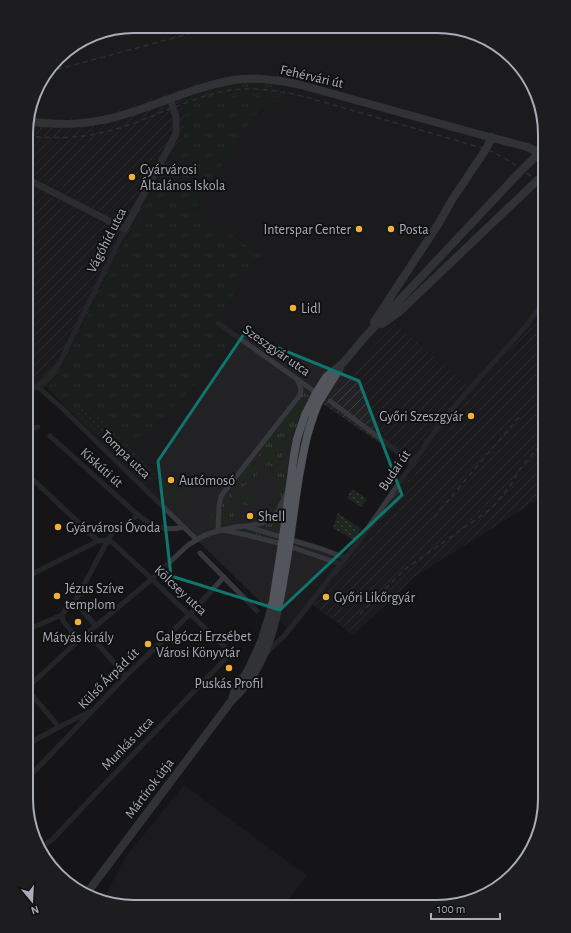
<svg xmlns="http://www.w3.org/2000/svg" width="571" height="933" viewBox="0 0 571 933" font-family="'Alegreya Sans',sans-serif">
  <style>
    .built { fill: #222225 }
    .industrial { fill: url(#industrial-furrows) }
    .grass { fill: url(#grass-tufts) }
    .park { fill: url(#park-dots) }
    .garden { fill: #1e261f }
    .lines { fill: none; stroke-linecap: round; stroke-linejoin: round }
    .street { stroke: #37383d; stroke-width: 5 }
    .secondary { stroke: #45474d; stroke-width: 7 }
    .primary { stroke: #53555c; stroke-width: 8 }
    .rail { stroke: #4a4c52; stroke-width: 1.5; stroke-dasharray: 5 4; stroke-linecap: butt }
    .primary-bridge { stroke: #53555c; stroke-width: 8 }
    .marked { fill: none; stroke: #0f766e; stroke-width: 3; stroke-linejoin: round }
    .poi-dot { fill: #f2b134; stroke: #111113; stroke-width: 1.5 }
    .labels { text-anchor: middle; stroke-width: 4; stroke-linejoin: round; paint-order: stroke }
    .street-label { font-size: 14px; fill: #a8adb8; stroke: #111113 }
    .poi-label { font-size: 14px; fill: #a8adb8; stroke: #111113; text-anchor: start }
    .rim { fill: none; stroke: #a8adb8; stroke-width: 2 }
  </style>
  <defs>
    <pattern id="industrial-furrows" width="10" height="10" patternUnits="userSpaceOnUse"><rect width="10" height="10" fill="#222225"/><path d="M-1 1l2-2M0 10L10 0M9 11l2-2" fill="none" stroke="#3f3f43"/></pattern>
    <pattern id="grass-tufts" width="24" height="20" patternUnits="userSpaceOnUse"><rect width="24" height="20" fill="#1e261f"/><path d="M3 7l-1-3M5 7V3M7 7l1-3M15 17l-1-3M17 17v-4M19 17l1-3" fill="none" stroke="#3c433d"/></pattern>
    <pattern id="park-dots" width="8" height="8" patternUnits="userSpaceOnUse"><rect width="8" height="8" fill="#1e261f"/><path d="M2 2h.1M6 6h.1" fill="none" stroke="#3c433d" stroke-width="1.8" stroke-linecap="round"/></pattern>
  </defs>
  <rect width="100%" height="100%" fill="#161618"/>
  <path class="built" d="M134,26L458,28L503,48L537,93L545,134V306L534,320L502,360L473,390L395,323L350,372L328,397L323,404L313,430L306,454L295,539L348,558L291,632L201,544L121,462L242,336L217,316L261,255L193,208L198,203L254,116L265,110L263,103L282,100V75L250,73L235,74L180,88L125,109L109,113L99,115L77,118L63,119L28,116L37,86L63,53L93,34Z
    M184,785L307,876L282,907L120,906L104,899L124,859Z"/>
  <path class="industrial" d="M180,88L183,107L186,116L184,134L122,247L60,371L46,387L27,394V120L28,116L63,119L77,118L109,113L125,108Z
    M545,306V495L417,575L353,635L312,604L412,469L387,448L323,404L328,397L350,372L395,323L473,390L502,360L534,320Z"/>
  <path class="grass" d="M250,73L282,75L281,103H264L265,109L254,116L198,203L193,208L261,255L218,316L242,336L121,462L46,387L60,371L122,247L184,134L186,116L183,107L180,88L235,74Z
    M303,393H305L308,395L309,394V398L296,431L292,442L282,456L273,466H270L266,465L261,460L259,455V451L293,407L297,408L299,405L298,401Z
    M288,457L289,459L282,497L279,508L267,519L258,523L229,524L223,522L221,517L224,497L225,494L228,493H231L232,497L228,498L229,511L233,512L234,523L260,521L266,518L278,504L281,496L275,478V470Z
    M250,464C273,460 247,492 234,488V485L248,466Z
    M254,496L260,501L257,504L244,505L242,504V497Z
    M217,509C216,527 215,527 198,534Z
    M283,512L280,533L259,528C270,525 276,520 283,512Z
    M231,529H246L277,538V539L275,541L247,532L232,531Z"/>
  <path class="park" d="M83,404L119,437L110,445L76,412Z
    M124,444L159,474L151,485L115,453Z
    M352,489L367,499L361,507L347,498Z
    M338,513L361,529L353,540L333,528Z"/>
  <path class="garden" d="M163,478L185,495L175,506L154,489Z"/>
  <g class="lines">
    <path class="street" d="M218,323L318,394
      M37,386L63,409L197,540
      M27,390C43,385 49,378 59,364L125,229
      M330,401L413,463
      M26,430L38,427
      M50,436L138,515
      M26,473L98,541
      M248,527L322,549L346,558
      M223,530L247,535L282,544L341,564
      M218,531L219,507L221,496L300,395L301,389L297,379
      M200,553L257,611
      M26,563L34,573
      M26,577L98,541L108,540L114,544L152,579L186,612L190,614L231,653L99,790L53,839L40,848
      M73,605L108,540L113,532L138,515C152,526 165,532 183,527
      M26,630L62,615
      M88,633L126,676
      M79,640L63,621L62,615L66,609L73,605L79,607L96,626
      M266,653L284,636L297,620L361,538L444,418L527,325L545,299
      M26,688L59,727
      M26,689L79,640L152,579L188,545L205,535L218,531L235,527L247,526L263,523L277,513L280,507L287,492
      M26,745L59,727L89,712
      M26,780L126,676L190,614L224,577"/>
    <path class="secondary" d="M27,179L125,229L176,134V117L170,98"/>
    <path class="primary" d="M27,121C60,127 97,124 129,113C164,102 198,86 234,80C256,77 279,80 301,85L478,134L527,147L545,155
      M374,322L439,223L452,200L486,149L492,137
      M382,324L399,312L545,173
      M232,700L235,690L247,672L257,651L262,639L269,616L273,601L283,537L294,455L297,439L305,415L316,393L326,377L344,362L364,338L517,175
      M87,893L232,700C267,669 277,621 284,577C291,540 294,502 301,466C303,455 305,444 308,433C311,423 314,413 318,404C325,392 333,380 340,368"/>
    <path class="rail" d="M48,72L214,27
      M27,136C55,139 82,138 109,131C129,126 149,117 169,109C189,102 209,93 231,90C255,87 282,91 306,97L486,149C507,158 527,172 545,188
      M434,517L520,416
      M360,614L405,569L491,509L510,486L522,466L545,440"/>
    <path class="primary-bridge" d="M517,175L545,147"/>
  </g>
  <path d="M0 0H571V933H0ZM244,334L359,381L402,495L280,610L171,576L158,461Z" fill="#161618" fill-opacity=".55" fill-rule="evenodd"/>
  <path class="marked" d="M244,334L359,381L402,495L280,610L171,576L158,461Z"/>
  <g class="poi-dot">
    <circle cx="132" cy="177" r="4"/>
    <circle cx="359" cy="229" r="4"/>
    <circle cx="391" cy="229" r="4"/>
    <circle cx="293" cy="308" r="4"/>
    <circle cx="471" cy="416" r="4"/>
    <circle cx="171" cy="480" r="4"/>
    <circle cx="250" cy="516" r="4"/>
    <circle cx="58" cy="527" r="4"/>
    <circle cx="57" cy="596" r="4"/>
    <circle cx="326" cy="597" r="4"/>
    <circle cx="78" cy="622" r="4"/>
    <circle cx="148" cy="644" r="4"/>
    <circle cx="229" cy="668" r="4"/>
  </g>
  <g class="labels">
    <g class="street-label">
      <text transform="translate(312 76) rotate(13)" y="5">Fehérvári út</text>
      <text transform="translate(106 240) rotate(-63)" y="5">Vágóhíd utca</text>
      <text transform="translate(277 350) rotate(35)" y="5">Szeszgyár utca</text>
      <text transform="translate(126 454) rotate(44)" y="5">Tompa utca</text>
      <text transform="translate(102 467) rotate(42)" y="5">Kiskúti út</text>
      <text transform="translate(394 470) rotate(-56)" y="5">Budai út</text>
      <text transform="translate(181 590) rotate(43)" y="5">Kölcsey utca</text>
      <text transform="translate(108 678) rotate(-45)" y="5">Külső Árpád út</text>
      <text transform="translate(127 743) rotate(-46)" y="5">Munkás utca</text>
      <text transform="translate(149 788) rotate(-53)" y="5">Mártírok útja</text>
    </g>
    <g class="poi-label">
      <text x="140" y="174">Gyárvárosi<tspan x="140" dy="16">Általános Iskola</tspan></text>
      <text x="351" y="234" text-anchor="end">Interspar Center</text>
      <text x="399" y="234">Posta</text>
      <text x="301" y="313">Lidl</text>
      <text x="463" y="421" text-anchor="end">Győri Szeszgyár</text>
      <text x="179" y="485">Autómosó</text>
      <text x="258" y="521">Shell</text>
      <text x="66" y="532">Gyárvárosi Óvoda</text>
      <text x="65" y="593">Jézus Szíve<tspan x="65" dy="16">templom</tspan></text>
      <text x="334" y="602">Győri Likőrgyár</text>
      <text x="156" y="641">Galgóczi Erzsébet<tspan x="156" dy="16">Városi Könyvtár</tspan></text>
      <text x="78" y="642" text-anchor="middle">Mátyás király</text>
      <text x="229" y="688" text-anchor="middle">Puskás Profil</text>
    </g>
  </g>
  <path d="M0 0H571V933H0ZM134 33H437A101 101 0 0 1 538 134V799A101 101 0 0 1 437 900H134A101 101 0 0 1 33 799V134A101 101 0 0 1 134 33Z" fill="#1d1d20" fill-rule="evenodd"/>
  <path class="rim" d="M134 33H437A101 101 0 0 1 538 134V799A101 101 0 0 1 437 900H134A101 101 0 0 1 33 799V134A101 101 0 0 1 134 33Z"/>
  <g transform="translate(32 901) rotate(162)" stroke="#111113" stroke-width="3" paint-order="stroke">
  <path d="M0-3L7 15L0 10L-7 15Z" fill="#a8adb8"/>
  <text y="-6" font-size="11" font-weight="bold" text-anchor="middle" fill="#a8adb8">N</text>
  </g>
  <path d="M431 913v6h69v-6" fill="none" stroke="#a8adb8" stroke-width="2"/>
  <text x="437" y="913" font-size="12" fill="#a8adb8" stroke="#111113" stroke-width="3" paint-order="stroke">100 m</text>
</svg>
